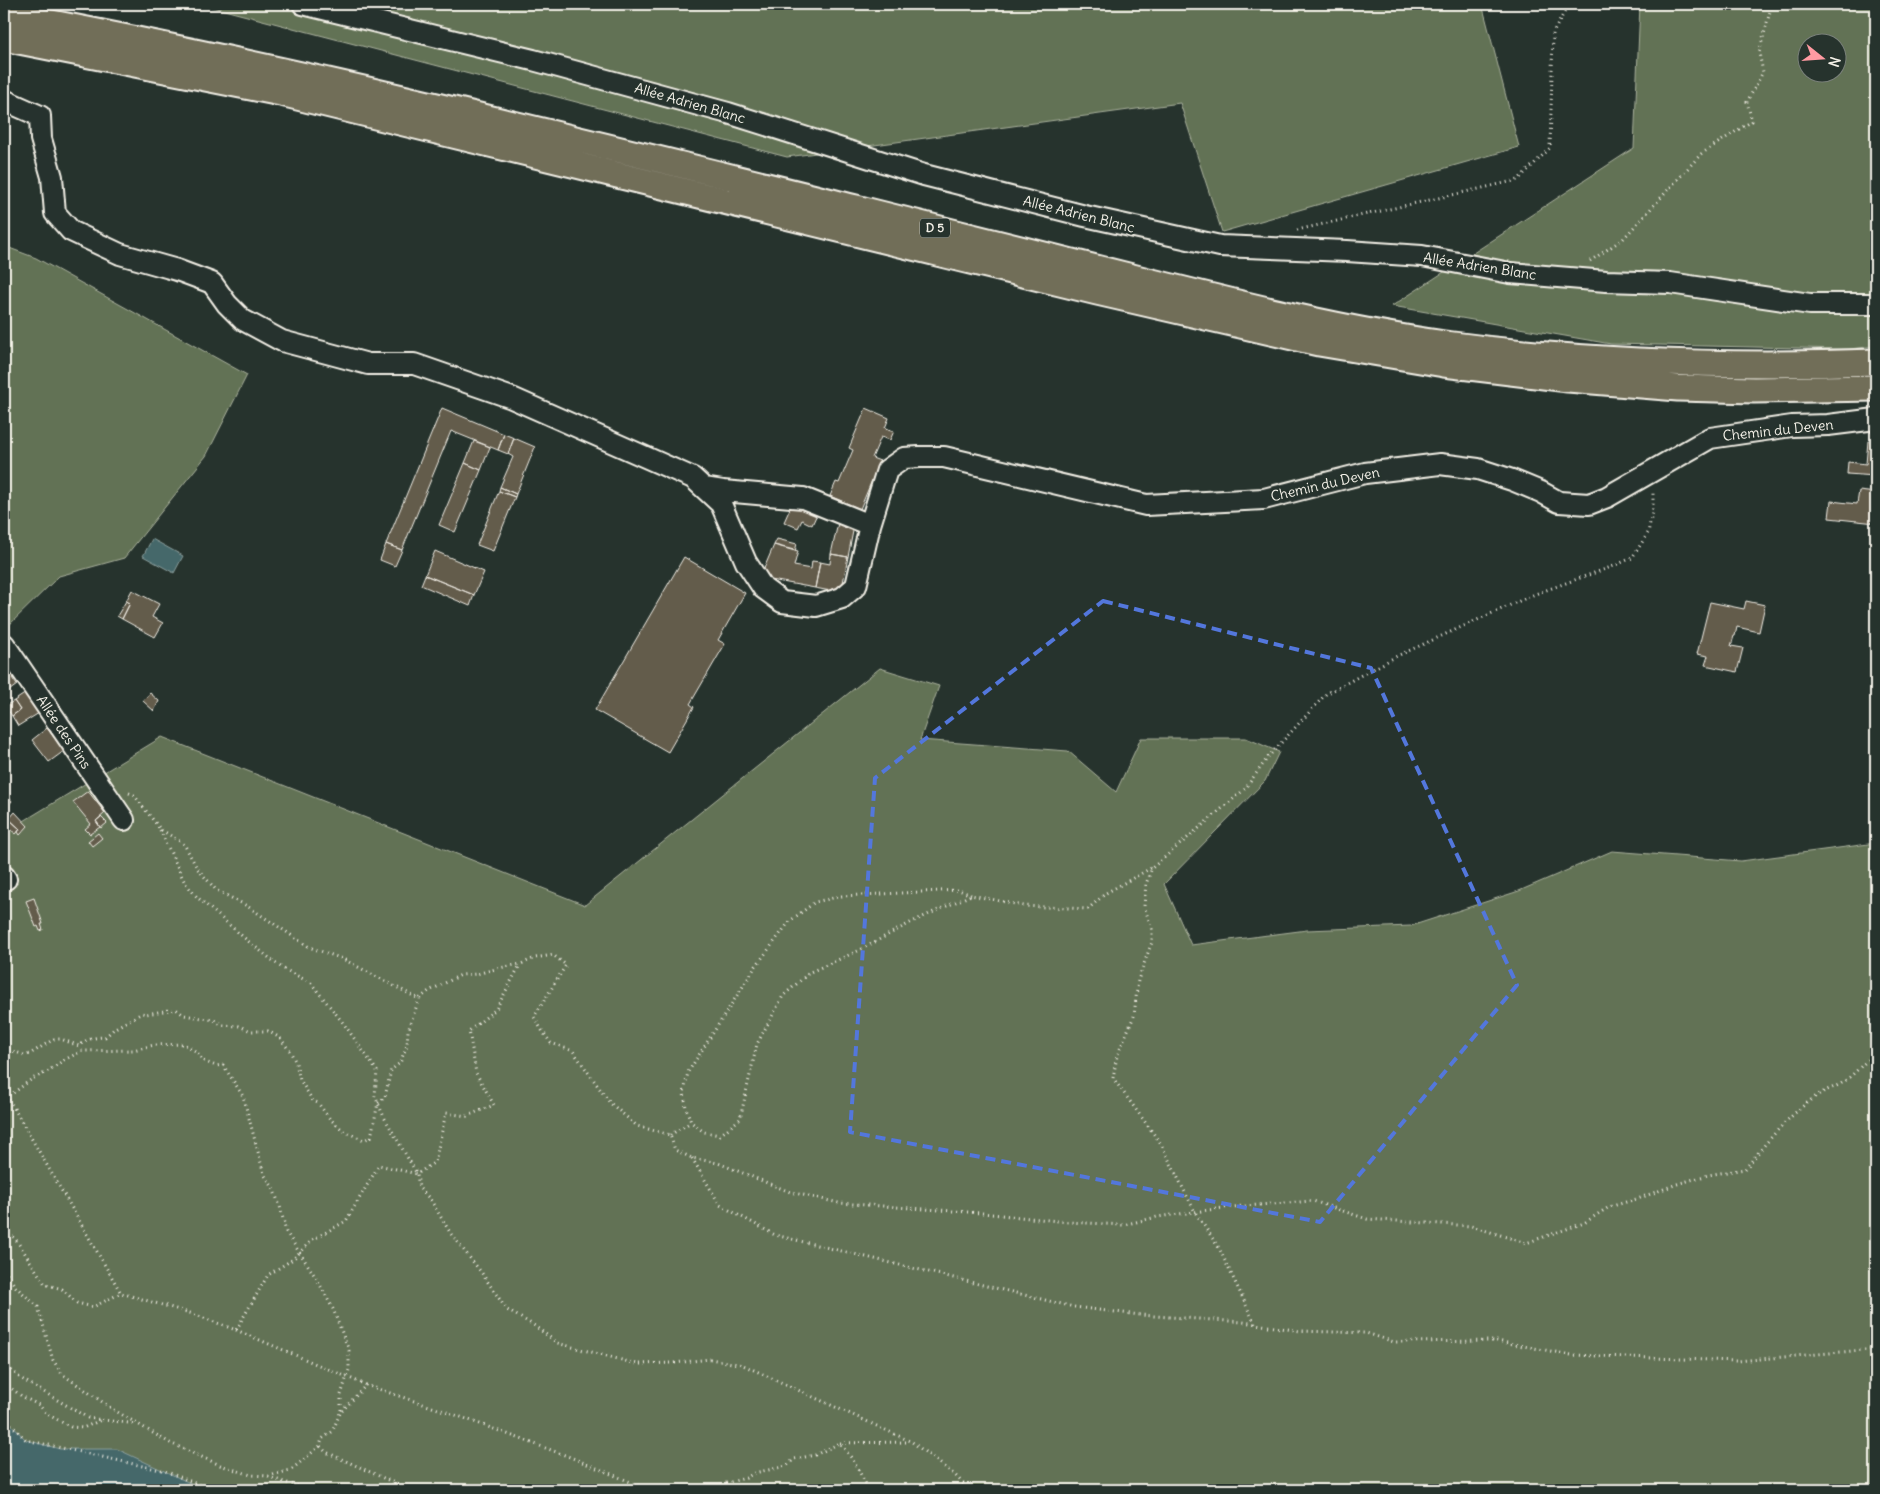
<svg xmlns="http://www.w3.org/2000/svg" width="1880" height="1494" viewBox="0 0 1880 1494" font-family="Delius,sans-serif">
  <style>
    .green { fill: #627255; stroke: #abb29e; fill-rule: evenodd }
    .water { fill: #45686b; stroke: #8b9f9d }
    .building { fill: #635b4c; stroke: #f4f1e8 }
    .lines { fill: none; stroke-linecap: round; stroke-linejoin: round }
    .minor-casing { stroke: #f4f1e8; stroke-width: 24 }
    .major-casing { stroke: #f4f1e8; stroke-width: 29 }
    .path { stroke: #f4f1e8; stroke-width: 3; stroke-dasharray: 1 4; stroke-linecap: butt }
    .minor { stroke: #26332d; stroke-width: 20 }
    .major { stroke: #716e59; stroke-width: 25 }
    .marked { fill: none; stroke: #5377dc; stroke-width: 4; stroke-dasharray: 10 6; stroke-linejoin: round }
    .labels { text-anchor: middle; stroke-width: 4.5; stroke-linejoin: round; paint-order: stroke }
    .shield { fill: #26332d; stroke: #b6b8b0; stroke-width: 1 }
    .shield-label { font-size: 12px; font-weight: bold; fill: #f4f1e8 }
    .street-label { font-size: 14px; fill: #f4f1e8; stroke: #26332d }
  </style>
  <rect width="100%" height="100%" fill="#26332d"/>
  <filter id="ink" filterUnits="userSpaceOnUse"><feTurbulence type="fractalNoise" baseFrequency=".02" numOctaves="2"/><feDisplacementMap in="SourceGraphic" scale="10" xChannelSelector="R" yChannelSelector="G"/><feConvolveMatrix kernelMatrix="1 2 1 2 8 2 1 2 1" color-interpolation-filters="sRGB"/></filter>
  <g filter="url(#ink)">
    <path class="green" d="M201,4H1482L1519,147L1222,232L1180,103L787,157Z
      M1640,4H1876V346L1849,349L1611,344L1392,306L1634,148ZM1808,42H1838V72H1808Z
      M4,246L36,258L247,375L206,456L124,558L59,576L4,630Z
      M880,668L939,686L920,740L1068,751L1116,792L1141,738H1246L1279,752L1265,781L1164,884L1191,945L1307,930L1411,926L1519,891L1612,851L1741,861L1876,843V1490H27L4,1479V833L162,737L585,905Z"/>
    <path class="water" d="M152,539L183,556L174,573L143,556Z
      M4,1417L26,1440L60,1449H117L205,1490H4Z"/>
    <path class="building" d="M442,408L504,434L498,450L451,431L402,550L386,544Z
      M866,408L889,418L885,428L894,431L890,440L881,437L872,458L880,461L860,509L830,496L836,482L839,483L853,450L849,448Z
      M504,434L514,438L508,454L498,450Z
      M514,438L535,447L516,494L500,487L513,457L508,454Z
      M474,441L490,447L481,470L465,463Z
      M1868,441L1876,442V476L1847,474L1848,462L1866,464Z
      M465,463L481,470L455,532L439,525Z
      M500,487L516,494L515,497L499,491Z
      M499,491L515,497L493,551L477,545Z
      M1859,491L1876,493V523L1829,518L1831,501L1857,504Z
      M792,504L817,514L812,525L802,520L798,528L784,522Z
      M838,523L854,526L848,557L831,554Z
      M777,539L797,544L795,551L774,545Z
      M386,544L402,550L395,566L380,560Z
      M774,545L798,551L794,566L811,569L812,561L820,562L815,588L760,578Z
      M435,551L484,572L474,595L425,575Z
      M831,554L848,557L841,593L815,588L820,562L830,564Z
      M684,557L745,593L718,640L725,644L690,704L694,707L668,752L595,710Z
      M425,575L474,595L470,606L421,585Z
      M132,590L159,604L152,617L163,623L155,637L122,619L130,603L126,601Z
      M126,601L130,603L122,619L117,616Z
      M1746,601L1765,605L1759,632L1737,627L1735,636H1734L1731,646L1743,648L1737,672L1705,665L1708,656L1697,654L1710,602L1744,609Z
      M4,667L14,676L12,678L17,685L6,693L4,690Z
      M26,693L39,713L18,726L12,716L20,710L14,701Z
      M150,693L159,701L154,711L143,701Z
      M14,701L20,710L12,716L5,706Z
      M47,728L64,751L49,762L32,740Z
      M88,791L105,813L96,821L100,827L90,834L85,829L91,824L73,802Z
      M4,792L12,801L6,808L4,806Z
      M15,812L28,826L20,835L18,832L20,829L9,819Z
      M101,817L107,823L101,828L96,821Z
      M9,819L20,829L16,834L4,824Z
      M98,833L102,838L92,846L88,841Z
      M34,898L43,924H41L43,930L40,931L38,926L36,927L26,901Z"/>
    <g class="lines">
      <g class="minor-casing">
        <path id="minor" d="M303,4L533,60L728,113L924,175L1085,216L1220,246L1347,251L1422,256L1510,273L1606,281L1670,283L1810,304H1876
          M4,100L40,116L41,139L52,177L55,213L71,231L120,254L177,270L212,283L227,304L243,320L282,341L368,364H414L512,398L693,478L721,504L746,562L763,588L782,602L816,606L842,598L856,586L870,525L803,498L723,491L704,488
          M870,525L887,470L904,458L919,457H944L1146,505L1264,499L1365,473L1440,464L1478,469L1512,480L1541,492L1559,502L1589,504L1607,497L1710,438L1792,426L1828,425L1876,419
          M4,644L124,820
          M4,876L6,879"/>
      </g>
      <g class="major-casing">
        <path id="major" d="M4,14C290,67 573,138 856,208C952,232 1048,256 1144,280C1244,305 1344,330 1445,344C1588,363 1732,367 1876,362
          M4,38L281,93L1097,292L1319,343L1444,364L1568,379L1678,388L1754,390L1876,388"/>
      </g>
      <path class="path" d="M1297,230L1518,180L1550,148L1553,33L1569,4
        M1590,261L1623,239L1701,154L1752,121L1747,102L1763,72L1759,53L1772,4
        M129,793L134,795L160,829L184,844L197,868L216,890L247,906L309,947L343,959L419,999L429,991L461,975L477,974L499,968L521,964L535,958L553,955L566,965L534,1017L543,1032L551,1043L573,1051L610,1103L637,1126L670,1135L675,1150L692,1158L718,1163L790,1192L839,1203L982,1213L1068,1222L1123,1225L1157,1217L1231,1207L1313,1201L1367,1219L1471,1226L1526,1243L1584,1223L1609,1207L1640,1198L1677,1184L1708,1175L1745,1169C1766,1143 1789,1114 1818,1095C1825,1090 1834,1088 1842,1083C1854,1075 1864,1062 1876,1053
        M160,830L185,883L198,898L248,941L282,968L311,983L344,1024L377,1071L375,1096L384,1117L417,1174L419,1188L430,1199L451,1234L481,1272L507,1310L535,1326L557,1343L637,1364L674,1363L710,1359L743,1365L912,1442L955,1475L969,1490
        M971,895L959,890L842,896L815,902L790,921L756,966L688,1072L684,1093L686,1108L691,1122L704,1132L720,1135L740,1119L757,1044L783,996L810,972L858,951L912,922L971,895L1024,906L1088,909L1106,893L1151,868
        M4,1048L24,1055L30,1054L54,1039H61L79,1046C85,1039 96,1037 105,1037L115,1028L142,1013L146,1014L176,1009L184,1015L214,1020L223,1025L239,1026L251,1031H268L280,1038L290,1051L296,1063L300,1080L313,1101L318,1103L330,1119L344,1131L364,1140L371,1137L378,1103L385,1097L391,1070L400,1063L407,1045L408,1031L419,999
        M4,1090L13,1093L32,1079L45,1073L64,1060L82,1051L133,1050L154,1045L184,1044L197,1052L203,1061L216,1066L223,1065L243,1096L264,1174L272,1186L280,1206L286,1232L317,1279L333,1309L349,1351V1370L341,1395V1411L332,1432L322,1439L320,1446L326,1452L401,1486L406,1490
        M4,1091L121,1293
        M670,1135L691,1122
        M692,1158L720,1205L775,1235L1074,1307L1140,1315L1243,1322L1300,1331L1366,1333L1394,1342L1497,1341L1571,1355L1737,1361L1876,1349
        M4,1232L15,1238L45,1284L62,1289L77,1303L93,1307L121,1293L193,1314L236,1330L268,1275L293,1259L312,1240L346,1221L379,1165L417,1174L435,1162L446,1113L467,1116L494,1105L476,1073L469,1031L496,1009L520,965
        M4,1270L16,1287L38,1307L53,1360L62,1374L114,1410L170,1443L220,1465L251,1475L269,1476L291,1470L320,1446
        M1255,1324L1219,1248L1195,1212L1161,1144L1113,1078L1117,1056L1134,1016L1138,980L1152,942V929L1144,906L1146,884L1152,868L1245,789L1269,756L1326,694L1397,656L1535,594L1614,566L1632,558L1648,533L1653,508V492
        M236,1330L366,1385
        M4,1363L20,1378L88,1418L136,1424
        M4,1383L23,1397L39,1405L47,1414L71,1427L83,1428L101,1420
        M342,1411L366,1385L450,1413L570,1457L650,1490
        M4,1417L26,1440L165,1471L212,1490
        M840,1443L909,1442
        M268,1477L310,1490
        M721,1490L722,1484L746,1478L754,1473L787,1466L794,1459L815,1455L840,1443L853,1460L869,1490"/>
      <use href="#minor" class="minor"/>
      <use href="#major" class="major"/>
    </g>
  </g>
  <path class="marked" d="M1103,601L1371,668L1517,985L1320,1222L850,1132L875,778Z"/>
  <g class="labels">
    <rect class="shield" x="920" y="218.5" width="30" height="19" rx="4"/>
    <g class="shield-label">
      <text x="935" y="232">D 5</text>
    </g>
    <g class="street-label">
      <text transform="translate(690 103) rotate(16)" y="5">Allée Adrien Blanc</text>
      <text transform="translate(1079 214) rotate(14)" y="5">Allée Adrien Blanc</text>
      <text transform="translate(1480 266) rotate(9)" y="5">Allée Adrien Blanc</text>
      <text transform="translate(1778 430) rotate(-6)" y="5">Chemin du Deven</text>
      <text transform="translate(1325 484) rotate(-13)" y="5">Chemin du Deven</text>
      <text transform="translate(64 732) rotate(56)" y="5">Allée des Pins</text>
    </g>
  </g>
  <rect width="1880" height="1494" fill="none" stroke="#26332d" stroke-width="20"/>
  <rect x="10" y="10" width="1860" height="1474" fill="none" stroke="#f4f1e8" stroke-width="2" filter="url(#ink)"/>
  <g transform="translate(1822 58) rotate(107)"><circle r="24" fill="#26332d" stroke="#787f78"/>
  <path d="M0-4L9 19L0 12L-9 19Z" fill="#ff9aa2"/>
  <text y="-8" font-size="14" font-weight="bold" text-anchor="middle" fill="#f4f1e8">N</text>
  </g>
</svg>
